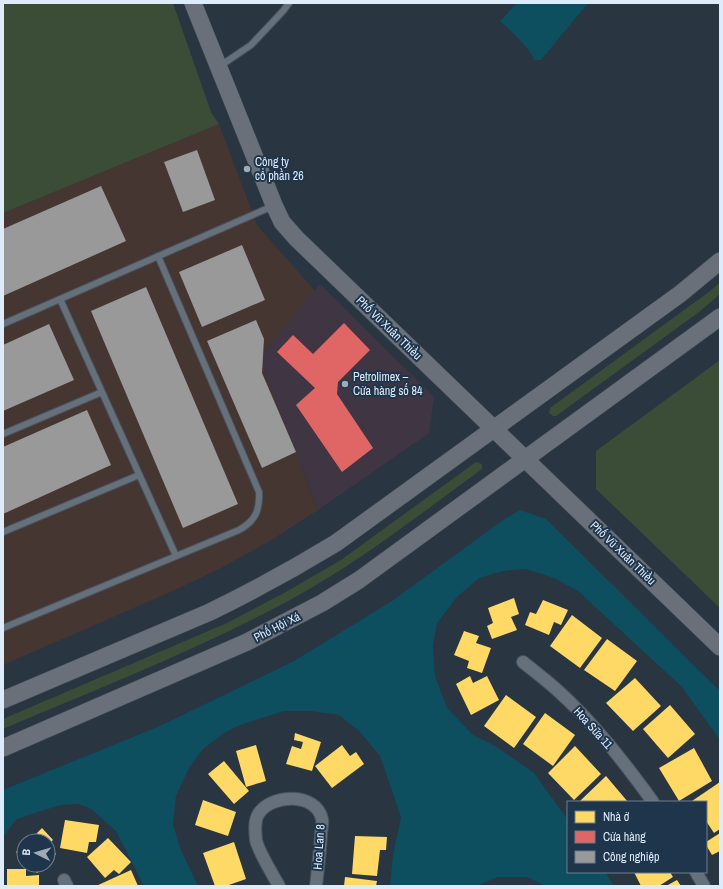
<svg xmlns="http://www.w3.org/2000/svg" width="723" height="889" viewBox="0 0 723 889" font-family="'Archivo Narrow',sans-serif">
  <style>
    .commercial { fill: #3f3543 }
    .industrial { fill: #453631 }
    .green { fill: #3c4d37 }
    .water { fill: #0d4e5f }
    .homes { fill: #ffd966 }
    .shops { fill: #e06666 }
    .industry { fill: #999 }
    .lines { fill: none; stroke-linecap: round; stroke-linejoin: round }
    .service-casing { stroke: #47525c; stroke-width: 8 }
    .minor-casing { stroke: #47525c; stroke-width: 14 }
    .secondary-casing { stroke: #47525c; stroke-width: 18 }
    .service { stroke: #66707a; stroke-width: 6 }
    .minor { stroke: #66707a; stroke-width: 12 }
    .secondary { stroke: #6a7079; stroke-width: 17 }
    .poi-dot { fill: #9fabb9; stroke: #1f354b; stroke-width: 1.5 }
    .labels { text-anchor: middle; stroke-width: 4; stroke-linejoin: round; paint-order: stroke }
    .poi-label { font-size: 12px; fill: #deebfa; stroke: #1f354b; text-anchor: start }
    .street-label { font-size: 12px; fill: #deebfa; stroke: #1f354b }
  </style>
  <rect width="100%" height="100%" fill="#293541"/>
  <path class="commercial" d="M320,284L434,397L429,433L318,510L264,371V352Z"/>
  <path class="industrial" d="M219,124L257,225L315,291L264,352V371L318,510L270,541L221,568L173,591L3,665V213Z"/>
  <path class="green" d="M3,3H173L211,112L219,124L3,213Z
    M720,283V294L699,312L556,416H553L549,413L550,408L706,294Z
    M720,360V608L596,489V451Z
    M476,462L482,464V469C419,515 358,563 290,600C198,650 99,688 3,729V719L227,623L284,593L341,560Z"/>
  <path class="water" d="M517,3H588L541,60H534C531,49 509,29 500,21Z
    M520,510L546,519L720,691V740L682,687L578,591L554,578L526,569L503,571L479,578L457,597L437,623L433,645L435,676L447,708L473,735L497,747L534,773L568,820V872H605L614,886H546L527,877H498L476,886H390L393,855L401,817L380,756L360,732L339,715L311,711H284L240,725L224,733L203,749L189,768L176,796L173,824L180,848L198,886H144L116,831L91,809L79,804L61,805L28,815L16,820L3,837V790L160,726L294,661L392,601L503,520Z"/>
  <path class="homes" d="M514,598L519,614L511,617L517,630L492,639L487,626L493,623L488,608Z
    M543,600L568,610L561,625L554,622L549,635L525,625L530,612L536,614Z
    M572,615L602,638L580,668L550,646Z
    M464,631L479,636L476,643L491,648L482,673L467,668L469,661L454,655Z
    M607,639L637,661L615,691L584,670Z
    M470,676L473,683L487,676L499,700L471,715L456,684Z
    M635,678L661,706L633,731L606,703Z
    M506,695L536,717L514,748L484,726Z
    M670,705L695,734L668,758L643,729Z
    M545,713L575,735L553,766L523,744Z
    M295,733L321,742L312,771L286,764L292,746L301,749L303,742L294,740Z
    M256,745L266,781L246,787L236,751Z
    M342,745L350,756L356,752L364,764L332,788L315,766Z
    M575,746L601,774L574,800L548,773Z
    M694,748L712,781L679,801L659,768Z
    M224,761L249,791L234,804L208,774Z
    M606,776L628,802H581L580,801Z
    M720,782V829L714,833L706,821V802H693L692,801Z
    M203,800L236,812L228,836L195,825Z
    M65,820L99,825L96,842H89L87,853L60,848Z
    M42,828L53,840L48,845V841H29Z
    M720,833V851L712,855L706,845V842Z
    M355,836L387,837L386,850H380L377,876L352,874Z
    M108,838L131,862L119,874L114,870L105,878L87,857Z
    M234,842L246,879L226,886H215L203,853Z
    M24,845V860L16,852Z
    M48,847L56,854L48,862Z
    M29,865H45L37,873Z
    M7,869H26V876L39,875V886H7Z
    M131,870L138,886H96Z
    M634,872H670L673,877L659,886H641Z
    M345,877L377,881L376,886H344Z
    M677,880L681,886H666Z"/>
  <path class="shops" d="M344,323L370,350L338,382L337,394L373,448L342,472L296,405L315,388L277,352L293,335L313,354Z"/>
  <path class="industry" d="M197,150L215,200L183,212L164,162Z
    M101,186L126,241L3,296V229Z
    M242,245L265,300L202,327L179,272Z
    M146,287L238,504L183,528L91,311Z
    M256,320L264,339L262,373L296,452L262,468L207,341Z
    M49,324L74,380L3,411V345Z
    M87,410L111,465L3,514V447Z"/>
  <g class="lines">
    <g class="service-casing">
      <path id="service" d="M220,66L251,45L283,11L289,3
        M60,299L176,556
        M3,324L273,206
        M3,434L102,392
        M3,532L139,475
        M3,628L239,530C255,521 260,511 259,492L158,256"/>
    </g>
    <g class="minor-casing">
      <path id="minor" d="M523,662C534,671 546,680 556,689C593,722 624,762 653,802
        M696,872L704,886
        M64,880L67,886
        M279,886C273,875 258,851 256,840C255,831 254,820 259,813C272,794 316,792 322,819C323,824 321,830 321,834C320,852 318,869 316,886"/>
    </g>
    <g class="secondary-casing">
      <path id="secondary" d="M193,3L274,205L282,222L296,238L720,647
        M3,700L210,612C253,591 295,568 336,543L680,294L720,261
        M3,748L247,642L322,603L359,580L720,317"/>
    </g>
    <use href="#service" class="service"/>
    <use href="#minor" class="minor"/>
    <use href="#secondary" class="secondary"/>
  </g>
  <g class="poi-dot">
    <circle cx="247" cy="169" r="4"/>
    <circle cx="345" cy="384" r="4"/>
  </g>
  <g class="labels">
    <g class="poi-label">
      <text x="255" y="166">Công ty<tspan x="255" dy="14">cổ phần 26</tspan></text>
      <text x="353" y="381">Petrolimex –<tspan x="353" dy="14">Cửa hàng số 84</tspan></text>
    </g>
    <g class="street-label">
      <text transform="translate(389 328) rotate(44)" y="4">Phố Vũ Xuân Thiều</text>
      <text transform="translate(623 553) rotate(44)" y="4">Phố Vũ Xuân Thiều</text>
      <text transform="translate(277 627) rotate(-27)" y="4">Phố Hội Xá</text>
      <text transform="translate(593 728) rotate(48)" y="4">Hoa Sữa 11</text>
      <text transform="translate(319 847) rotate(-86)" y="4">Hoa Lan 8</text>
    </g>
  </g>
  <rect width="723" height="889" fill="none" stroke="#deebfa" stroke-width="8"/>
  <rect x="567" y="801" width="140" height="72" fill="#1f354b" stroke="#6b7e91"/>
  <rect x="575" y="811" width="20" height="12" fill="#ffd966" stroke="#6b7e91"/>
  <text x="603" y="821" font-size="12" fill="#deebfa">Nhà ở</text>
  <rect x="575" y="831" width="20" height="12" fill="#e06666" stroke="#6b7e91"/>
  <text x="603" y="841" font-size="12" fill="#deebfa">Cửa hàng</text>
  <rect x="575" y="851" width="20" height="12" fill="#999999" stroke="#6b7e91"/>
  <text x="603" y="861" font-size="12" fill="#deebfa">Công nghiệp</text>
  <g transform="translate(36 853) rotate(275)"><circle r="19" fill="#1f354b" stroke="#6b7e91"/>
  <path d="M0-3L7 15L0 10L-7 15Z" fill="#9fabb9"/>
  <text y="-6" font-size="11" font-weight="bold" text-anchor="middle" fill="#deebfa">B</text>
  </g>
</svg>
